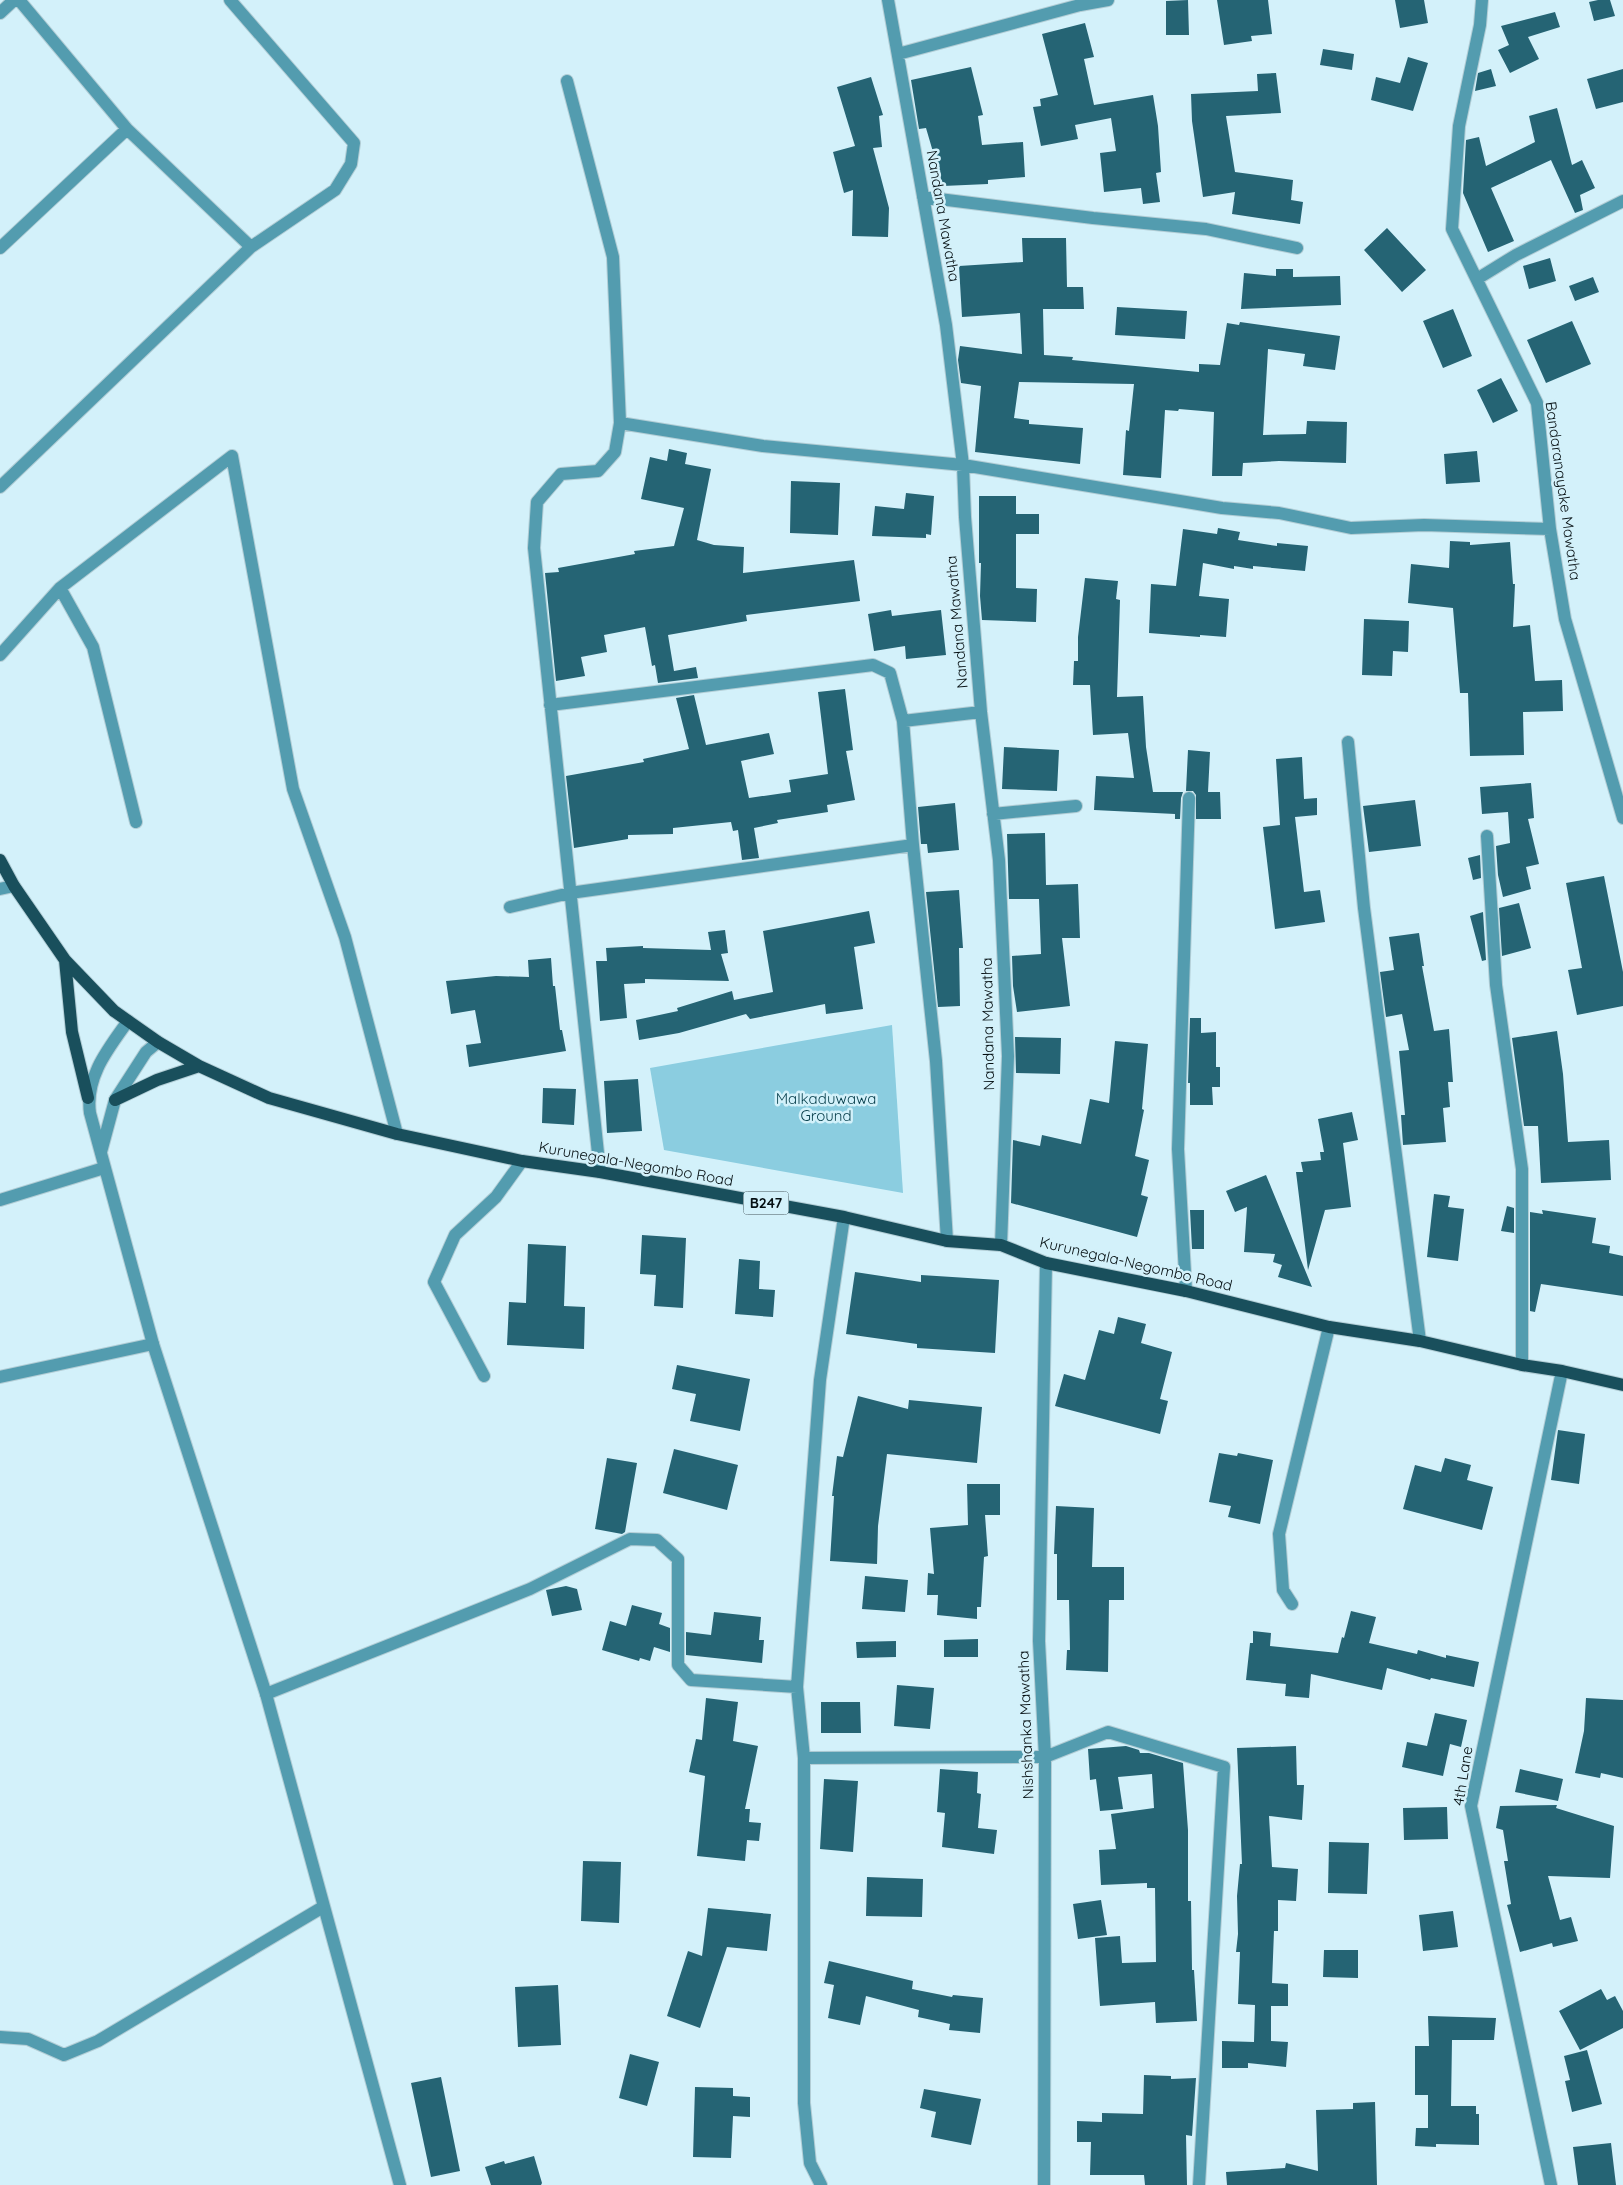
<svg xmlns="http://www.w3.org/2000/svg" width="1623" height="2185" viewBox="0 0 1623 2185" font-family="Quicksand,sans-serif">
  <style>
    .green { fill: #8bcde0 }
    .building { fill: #256474 }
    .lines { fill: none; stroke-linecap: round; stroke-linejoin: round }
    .minor-casing { stroke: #b2cdd5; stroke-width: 14 }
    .tertiary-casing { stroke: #b2cdd5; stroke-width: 14 }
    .primary-casing { stroke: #b2cdd5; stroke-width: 14 }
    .minor { stroke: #539caf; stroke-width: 12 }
    .tertiary { stroke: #539caf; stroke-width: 12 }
    .primary { stroke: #194f5c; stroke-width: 12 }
    .labels { text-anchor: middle; stroke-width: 5; stroke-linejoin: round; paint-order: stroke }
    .shield { fill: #d3f1fa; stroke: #435358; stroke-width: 1 }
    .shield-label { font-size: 14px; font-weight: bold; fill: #050f12 }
    .street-label { font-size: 15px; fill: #050f12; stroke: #d3f1fa }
    .park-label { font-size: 15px; fill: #063e4b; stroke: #d3f1fa }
  </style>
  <rect width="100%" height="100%" fill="#d3f1fa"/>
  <path class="green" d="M892,1025L903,1193L664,1150L650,1068Z"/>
  <path class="building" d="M1188,0L1189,35H1166V1Z
    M1217,0H1268L1272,34L1251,36L1252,41L1224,45Z
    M1395,0H1424L1428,23L1400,28Z
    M1598,0H1610L1615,16L1594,21L1589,2Z
    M1555,12L1560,27L1528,37L1539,59L1510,73L1498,50L1509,45L1501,26Z
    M1085,23L1094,57L1084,59L1094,105L1153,95L1158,126L1161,172L1156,173L1160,202L1143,204L1141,188L1104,192L1100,153L1116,151L1111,118L1075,125L1078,139L1041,146L1033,107L1041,106L1040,99L1058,95L1042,34Z
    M1323,49L1354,54L1352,70L1320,65Z
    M1408,57L1428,63L1413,111L1371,100L1376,77L1400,83Z
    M971,67L983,115L978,116L982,145L1023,142L1025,177L988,180V184L943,186L926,128L919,129L911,80Z
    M1491,69L1496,86L1475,91L1478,73Z
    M1623,69V102L1596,109L1587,79Z
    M1276,73L1281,113L1226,116L1235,172L1293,180L1291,200L1303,202L1300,224L1232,214L1235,192L1203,197L1192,121L1191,94L1258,91L1257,74Z
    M871,77L883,115L879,116L882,147L873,148L889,208L888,237L852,236L853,190L844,193L833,152L855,146L837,87Z
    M1557,108L1572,165L1582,160L1595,188L1580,195L1583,210L1575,213L1551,160L1491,188L1514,241L1488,252L1463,193L1466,140L1479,137L1486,166L1535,142L1529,116Z
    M1387,228L1426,270L1402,292L1364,250Z
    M1022,238H1066L1067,287H1083L1084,309H1043L1044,355L1073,357L1072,360L1199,372V364L1220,365L1227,323L1239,325L1240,322L1340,336L1335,370L1303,366L1305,354L1268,349L1263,435L1306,434L1307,421L1347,422L1346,463L1279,461L1243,463L1242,476H1212L1214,412L1179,409L1178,411L1165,410L1161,478L1123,475L1126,430L1129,431L1134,384L1019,382L1014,418L1029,420V424L1083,428L1080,464L975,452L981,386L961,383L958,360L960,346L1022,354L1020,313L962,317L959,266L1023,262Z
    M1550,258L1556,281L1529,289L1523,266Z
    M1276,269H1293V277L1340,276L1341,305L1241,309L1244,273L1276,276Z
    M1593,277L1599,292L1575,301L1569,286Z
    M1117,307L1187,311L1185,339L1115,335Z
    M1453,309L1472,356L1443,368L1423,321Z
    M1572,321L1591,364L1546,383L1527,340Z
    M1501,378L1518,411L1493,423L1477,390Z
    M669,449L687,453L685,464L711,469L697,540L714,545L744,547L743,573L854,560L860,601L746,615L747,621L668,635L674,671L696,667L698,678L658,683L655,665L652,666L645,627L604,635L607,652L581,657L585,676L556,681L545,573L559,572L558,568L635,554L634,551L674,546L684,508L641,499L650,457L667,461Z
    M1477,451L1480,482L1446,484L1444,454Z
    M791,481L840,483L838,535L790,533Z
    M906,493L934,496L931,535L926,534V538L872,536L875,506L904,509Z
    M979,496H1016V514H1039V534H1016V588L1037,589L1036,622L982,620L980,596L981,563H979Z
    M1218,528L1240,532L1238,540L1277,546V543L1308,546L1305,571L1253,566V569L1234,566V569L1203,563L1199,596L1229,599L1226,637L1200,635V637L1149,633L1151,584L1176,586L1183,529L1217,534Z
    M1450,541L1470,542V545L1510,542L1513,584H1515L1513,627L1530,625L1535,681L1562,680L1563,711L1523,712L1524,755L1470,756L1468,693H1460L1453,608L1408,603L1411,564L1449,568Z
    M1085,578L1118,581L1116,599L1120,600L1117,697L1143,696L1146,747L1153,792H1183L1181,798L1180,819H1175V814L1094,810L1096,776L1134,778L1128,733L1093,735L1090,685H1073L1074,661H1078V637Z
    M891,610L892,616L941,610L946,655L906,659L905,646L874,651L868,614Z
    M1364,619L1409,621L1408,652L1393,651L1392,676L1362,675Z
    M845,689L853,750L846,751L855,800L827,805L828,812L777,820L778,823L754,828L759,858L742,860L738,830L733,831L731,822L673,828V834L628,835V839L574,848L566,776L644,762L643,759L689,749L676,698L694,695L706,745L769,733L774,754L741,761L749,798L791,792L789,780L828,774L818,692Z
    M1004,747L1059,750L1057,791L1002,789Z
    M1188,750L1210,752L1208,792H1220L1221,819H1196V795L1193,791H1186Z
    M1302,757L1304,799L1317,798V815L1295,817L1304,892L1320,890L1325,922L1275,929L1263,827L1280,825L1276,759Z
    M1531,783L1534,818L1528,819L1539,864L1526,867L1531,889L1503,897L1498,875L1496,846L1510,843L1508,812L1482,814L1480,787Z
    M1415,800L1421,846L1369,852L1363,806Z
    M955,803L959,850L928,853L927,844H921L918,807Z
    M1045,833L1046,885L1078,884L1080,938H1062L1070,1006L1017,1012L1013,986L1012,956L1041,954L1039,899H1009L1007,834Z
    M1480,855L1481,878L1473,880L1468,858Z
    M1604,876L1623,972V1006L1577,1015L1568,970L1582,968L1566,883Z
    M959,890L963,948H959L960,1006L938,1007L926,892Z
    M1519,903L1531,948L1502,956L1499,908Z
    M869,911L875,943L854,947L863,1009L826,1014L825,1004L750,1019L746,1014L679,1033L639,1040L636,1020L678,1011L677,1008L732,991L734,1000L773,992L763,931Z
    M1483,912L1486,960L1482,961L1470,916Z
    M725,930L728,953L721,954L729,981L645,979V983L624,984L627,1018L600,1021L596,961H607L606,948L643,946V948L711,950L708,932Z
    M1419,933L1424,966H1422L1434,1031L1449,1029L1453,1082H1448L1450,1107L1443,1108L1446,1142L1403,1145L1401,1115H1405L1399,1051L1409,1050L1402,1014L1386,1017L1380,972L1394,970L1389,937Z
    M551,958L553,986H555L560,1030H562L566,1051L469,1067L466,1045L481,1043L475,1010L451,1014L446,981L496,976L529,977L528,960Z
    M1190,1018H1201V1033L1216,1032V1067H1220V1087H1212L1213,1105H1190V1083H1188Z
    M1557,1031L1563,1074L1568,1142L1609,1140L1611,1180L1541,1183L1538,1126H1524L1512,1038Z
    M1015,1037L1061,1038L1060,1074L1016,1073Z
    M1115,1041L1148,1044L1142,1109L1144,1110L1135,1156L1149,1160L1141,1195L1148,1197L1137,1237L1011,1203L1013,1140L1040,1146L1042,1135L1081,1144L1090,1099L1109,1103Z
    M638,1079L642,1131L607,1133L604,1081Z
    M543,1088L576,1089L574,1125L542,1123Z
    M1352,1112L1358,1140L1343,1143L1351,1207L1325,1210L1308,1270L1296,1172H1303L1301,1162L1321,1160L1320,1152H1324L1318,1119Z
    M1266,1175L1312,1287L1278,1277L1282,1265L1273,1262L1275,1254L1244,1252L1247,1207L1235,1212L1226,1191Z
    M1434,1194L1450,1196L1448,1207L1464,1209L1458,1261L1427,1257Z
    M1507,1206L1514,1208V1233L1501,1231Z
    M1190,1210H1204V1249H1192Z
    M1542,1210L1596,1218L1592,1243L1610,1246L1609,1253L1623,1256V1296L1541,1284L1535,1312L1530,1311V1212L1543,1214Z
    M642,1235L686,1238L683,1308L654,1306L656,1275L640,1274Z
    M528,1244L566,1246L564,1306L585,1307L584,1349L507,1345L509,1302L526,1303Z
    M739,1259L760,1261L759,1289L775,1290L773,1317L735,1314Z
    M855,1272L921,1282V1275L999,1280L995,1353L917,1348V1344L846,1334Z
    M1118,1317L1146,1324L1141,1343L1172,1352L1160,1399L1168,1401L1160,1434L1055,1406L1064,1374L1085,1380L1099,1330L1114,1334Z
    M677,1365L750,1379L740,1431L690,1421L696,1394L672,1389Z
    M858,1396L908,1409L909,1400L982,1407L977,1463L887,1454L878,1526L877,1564L830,1561L834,1496H832L837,1456L843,1457Z
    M1558,1430L1585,1434L1579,1484L1551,1480Z
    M674,1449L738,1465L727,1510L663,1493Z
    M1219,1453L1237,1456L1238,1453L1273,1460L1260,1524L1228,1517L1231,1506L1209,1502Z
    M607,1458L637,1463L625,1532L622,1534L595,1529Z
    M1445,1458L1471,1465L1467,1480L1493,1487L1482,1530L1403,1509L1415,1465L1441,1472Z
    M967,1484H1000V1515H985L988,1556L984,1557L981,1607H977V1619L937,1615L938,1595H927L928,1573L934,1574L930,1528L968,1525Z
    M1056,1506L1094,1508L1092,1567H1124V1600H1109L1108,1672L1066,1670L1067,1650H1070L1069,1600H1057V1554H1054Z
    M865,1576L908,1580L905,1612L862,1609Z
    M566,1586L577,1589L582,1610L552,1616L546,1590Z
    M632,1605L662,1613L659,1624L670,1628V1652L654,1647L650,1661L640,1658L639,1661L602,1650L610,1621L626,1626Z
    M1351,1611L1376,1617L1369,1643L1417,1654L1418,1650L1446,1658V1655L1479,1662L1474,1687L1431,1678L1430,1680L1387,1668L1382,1690L1311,1674L1309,1698L1285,1696L1286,1684L1246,1680L1250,1643H1253V1631L1271,1633L1270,1646L1338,1653L1342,1637L1344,1638Z
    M714,1612L761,1617L759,1640H764L762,1663L686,1655V1632L711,1635Z
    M978,1639V1657H944V1640Z
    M896,1641V1657L857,1658L856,1642Z
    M897,1685L934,1688L930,1729L894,1726Z
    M706,1698L738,1702L733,1741L758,1746L745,1809H750L749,1822L761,1823L759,1841L747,1840L745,1861L697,1856L705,1776L689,1772L696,1739L702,1740Z
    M1586,1698L1623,1700V1778L1601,1773L1600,1778L1575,1773L1584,1731Z
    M821,1702H860L861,1733H821Z
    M1435,1713L1467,1720L1461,1747L1450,1744L1443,1776L1402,1767L1407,1742L1427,1746Z
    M1126,1746L1139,1750L1140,1753H1149L1183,1763L1188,1830V1901H1191L1192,1970H1194L1197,2021L1156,2023L1155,2002L1100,2006L1095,1938L1120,1936L1122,1963L1156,1962L1155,1888H1147V1883L1101,1885L1099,1850L1116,1849L1111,1814L1154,1808L1152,1774L1118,1777L1123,1809L1100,1811L1096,1779L1090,1780L1088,1749Z
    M1296,1746L1297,1785H1304L1302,1820L1269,1816L1272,1867L1298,1869L1296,1901L1278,1900V1931H1274L1272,1983L1288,1984V2006H1271V2041L1288,2042L1286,2067L1248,2063V2068H1222V2041L1254,2042L1255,2005L1238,2004L1240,1952H1236L1238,1934L1237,1896L1240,1864H1242L1237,1748Z
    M940,1769L978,1772L977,1793L981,1794L978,1828L997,1830L994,1854L942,1847L945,1813L937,1812Z
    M1520,1769L1563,1779L1558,1801L1515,1792Z
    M824,1779L858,1781L853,1852L820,1849Z
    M1557,1805L1556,1808L1614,1826L1610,1878L1548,1876L1560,1920L1571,1917L1578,1941L1553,1947L1552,1943L1520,1952L1507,1905L1511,1904L1504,1861H1508L1503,1830L1496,1828L1500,1806Z
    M1447,1807L1448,1839L1404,1840L1403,1808Z
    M1329,1842L1369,1843L1367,1894L1328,1893Z
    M583,1861L621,1862L619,1923L581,1921Z
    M867,1877L923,1879L922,1917L866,1916Z
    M1101,1900L1107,1935L1078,1939L1073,1904Z
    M708,1908L771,1914L767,1951L727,1947L700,2028L667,2016L688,1951L702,1956Z
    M1453,1911L1458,1947L1423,1951L1419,1915Z
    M1324,1950H1358V1978L1323,1977Z
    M829,1961L913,1981L912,1989L952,1997L953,1995L983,1998L980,2033L949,2030L950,2024L918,2017L919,2010L866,1996L860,2025L828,2018L834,1985L824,1983Z
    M558,1985L561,2045L518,2047L515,1987Z
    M1601,1989L1607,2000L1615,1996L1623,2011V2028L1580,2050L1559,2011Z
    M1428,2016L1496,2018L1494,2040H1452L1451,2106H1476V2114H1479V2145L1436,2144V2147L1415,2146L1416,2128H1428V2095H1415V2046H1429Z
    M1587,2050L1602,2104L1572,2112L1565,2081L1570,2080L1564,2056Z
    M630,2054L659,2062L647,2106L619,2098Z
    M1144,2075L1171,2076V2079L1196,2078L1192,2136L1186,2135L1187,2185H1145L1144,2175H1090L1091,2142H1077V2121L1102,2122V2113L1143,2114Z
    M441,2077L460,2171L431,2177L411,2083Z
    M695,2087L733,2088V2096L750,2097V2117L733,2116L731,2158L693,2157Z
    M924,2089L981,2099L971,2145L931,2137L936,2112L920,2108Z
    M1375,2102L1377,2185H1227L1226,2172L1285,2168L1286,2163L1318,2171L1316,2110L1353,2109V2103Z
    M1611,2143L1616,2185H1578L1573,2147Z
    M534,2156L542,2183L541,2185H491L485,2167L504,2161L505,2164Z"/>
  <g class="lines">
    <g class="minor-casing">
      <path id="minor" d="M230,0L354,143L351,164L335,190L251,247
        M888,0L946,325L963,465L965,517L981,712L999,860L1008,1056L1001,1245
        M1482,0L1480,25L1459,126L1452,229L1537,403L1550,529L1565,619L1623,818
        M0,13L14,0
        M898,54L1080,5L1108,0
        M567,81L613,257L620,423
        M923,197L1093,218L1206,229L1297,248
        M0,248L127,129
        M1477,279L1516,255L1623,201
        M0,487L251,247L127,129L19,0
        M60,588L93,647L136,822
        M0,655L60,588L232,456L293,789L345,937L397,1134
        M550,705L873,665L890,673L903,721L913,845L936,1061L947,1241
        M903,721L981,712
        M1348,742L1364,908L1420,1341
        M993,814L1076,806
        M1487,836L1496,985L1522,1169V1365
        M0,889L14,886
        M510,907L570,893L913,845
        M600,1172L534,548L537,502L561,474L598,471L615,452L620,423L763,446L963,465L1222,508L1279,513L1351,528L1424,525L1550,529
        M0,1200L104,1168
        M1186,1291L1178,1149L1189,798
        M484,1376L434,1282L455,1235L496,1197L522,1161
        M0,1377L153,1344
        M1292,1604L1283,1590L1279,1534L1329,1327
        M266,1694L530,1589L630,1539L657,1540L678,1559V1665L691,1680L797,1687
        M804,1758L1045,1757L1108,1732L1224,1767L1199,2185
        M0,2037L28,2039L64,2055L98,2041L323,1907
        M821,2185L810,2163L804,2103V1758L797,1687L820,1380L844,1217
        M1044,2185L1045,1757L1039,1641L1046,1263
        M1551,2185L1471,1806L1562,1371"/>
    </g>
    <g class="tertiary-casing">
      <path id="tertiary" d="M128,1021C108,1049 85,1077 90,1113L153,1344L266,1694L400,2185
        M101,1152L115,1100L146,1052L158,1042"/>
    </g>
    <g class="primary-casing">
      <path id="primary" d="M0,860L14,886L65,960L114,1011L158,1042L199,1066L269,1098L397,1134L522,1161L600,1172L844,1217L947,1241L1001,1245L1046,1263L1186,1291L1329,1327L1420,1341L1522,1365L1562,1371L1623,1385
        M65,960L72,1032L88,1098
        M115,1100L157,1080L199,1066"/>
    </g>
    <use href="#minor" class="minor"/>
    <use href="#tertiary" class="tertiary"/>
    <use href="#primary" class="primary"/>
  </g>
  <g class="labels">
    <rect class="shield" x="743.5" y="1191.5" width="45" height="23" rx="4"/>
    <g class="shield-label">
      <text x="766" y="1208">B247</text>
    </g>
    <g class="street-label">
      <text transform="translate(943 216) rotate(80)" y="5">Nandana Mawatha</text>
      <text transform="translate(1563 491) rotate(82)" y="5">Bandaranayake Mawatha</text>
      <text transform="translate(957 622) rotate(-95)" y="5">Nandana Mawatha</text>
      <text transform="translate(988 1024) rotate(-91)" y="5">Nandana Mawatha</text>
      <text transform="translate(636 1164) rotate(10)" y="5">Kurunegala-Negombo Road</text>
      <text transform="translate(1136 1264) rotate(13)" y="5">Kurunegala-Negombo Road</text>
      <text transform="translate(1026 1725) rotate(-92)" y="5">Nishshanka Mawatha</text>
      <text transform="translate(1463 1776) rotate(-81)" y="5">4th Lane</text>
    </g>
    <g class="park-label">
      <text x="826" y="1104">Malkaduwawa<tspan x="826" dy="17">Ground</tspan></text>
    </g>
  </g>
</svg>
